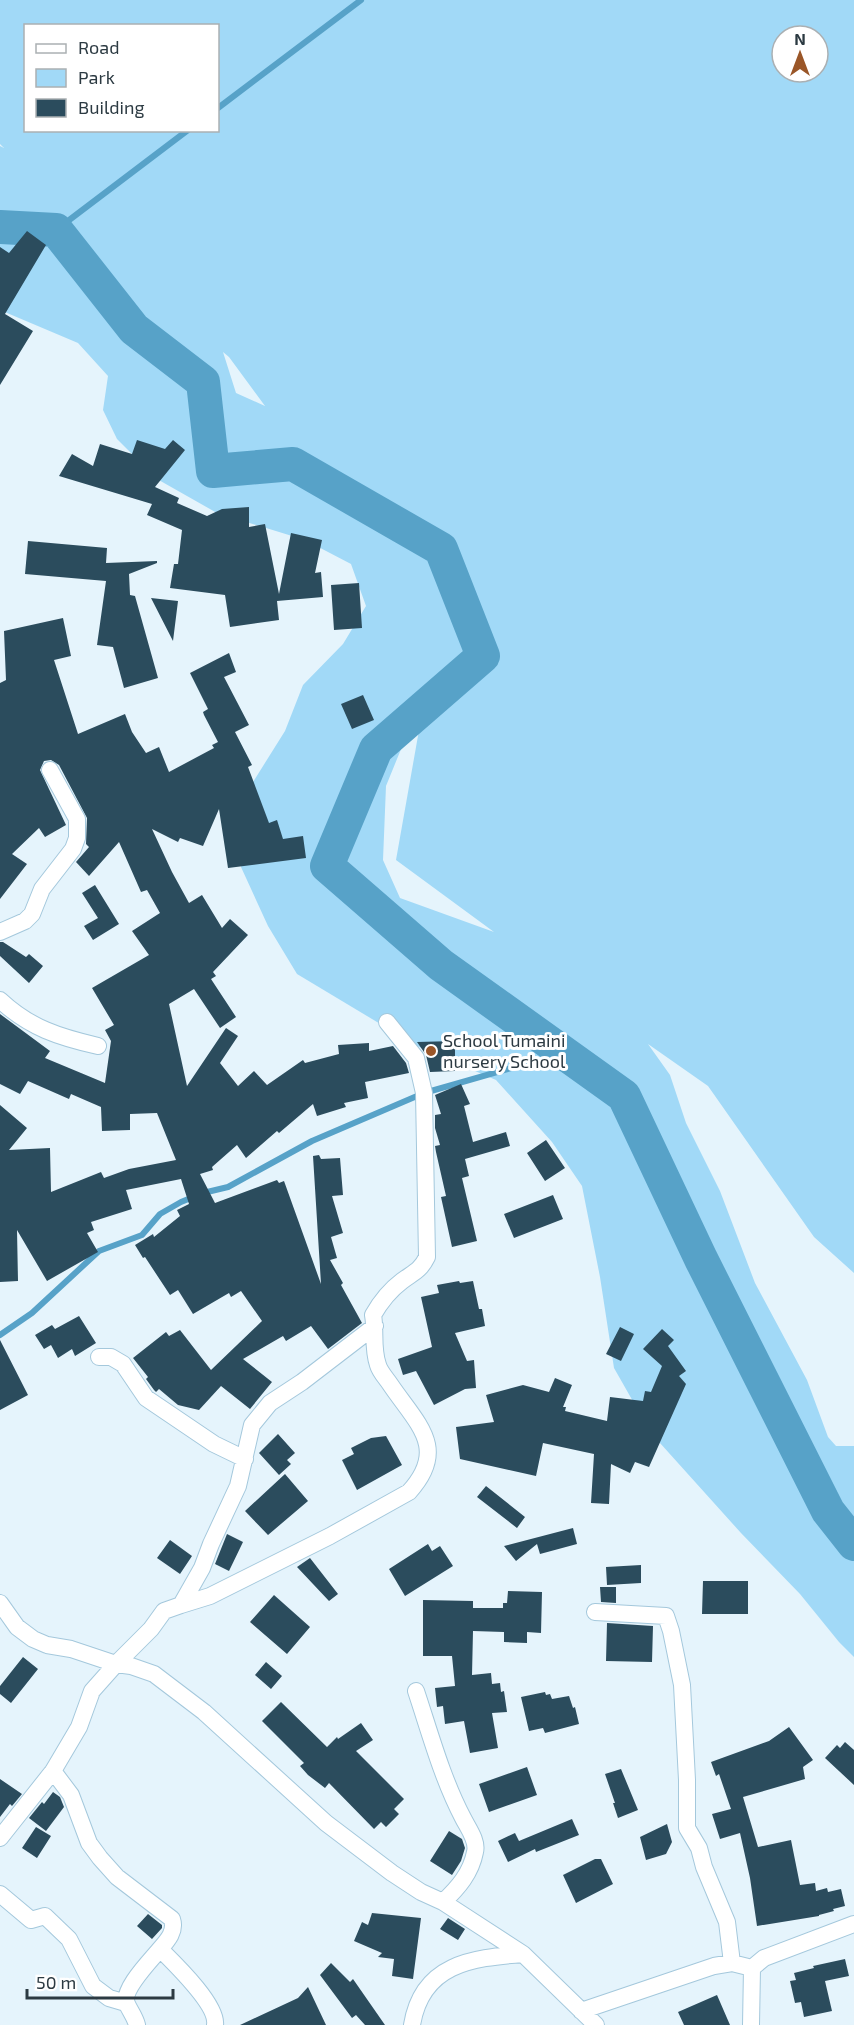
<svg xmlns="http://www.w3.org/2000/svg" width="854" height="2025" viewBox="0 0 854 2025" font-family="'Exo 2',sans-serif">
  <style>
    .green { fill: #a1d9f7; fill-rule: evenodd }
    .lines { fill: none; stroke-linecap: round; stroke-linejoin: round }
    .stream { stroke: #57a2c8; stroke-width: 6 }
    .river { stroke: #57a2c8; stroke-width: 34 }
    .building { fill: #2b4c5d }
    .street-casing { stroke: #a4c8dc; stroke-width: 18 }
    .street { stroke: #fff; stroke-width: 16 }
    .poi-dot { fill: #9a5628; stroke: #fff; stroke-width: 2 }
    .labels { text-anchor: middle; stroke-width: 6; stroke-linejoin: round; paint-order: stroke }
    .poi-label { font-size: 18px; fill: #2c3a42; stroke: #fff; text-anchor: start }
  </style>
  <rect width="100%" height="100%" fill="#e5f4fc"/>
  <path class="green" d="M0,0H854V1273L814,1237L708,1086L648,1044L670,1075L686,1123L720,1191L755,1283L807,1380L828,1437L836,1446H854V1657L839,1642L800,1594L741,1533L651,1433L614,1368L600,1277L582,1186L552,1142L496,1080L417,1046L297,974L268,926L241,867L248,790L285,731L303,685L343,644L366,606L351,564L305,540L217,513L157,479L117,439L103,410L108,376L78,343L0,310V146L4,148L0,144ZM26,26H218V130H26ZM782,36H818V72H782ZM223,352L229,357L265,406L236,393ZM424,702L396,860L494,932L400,898L383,860L386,786L419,705Z"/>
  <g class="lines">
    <path class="stream" d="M218,108L361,0
      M56,230L188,130
      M0,1335L32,1313L99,1251L142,1235L160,1214L181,1202L203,1193L228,1187L312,1141L424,1093L511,1068L569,1057"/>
    <path class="river" d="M0,227L56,230L134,329L203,382L213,471L293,464L441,549L483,656L376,749L327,866L441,965L624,1096L701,1259L828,1511L854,1544"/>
  </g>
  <path class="building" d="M27,231L46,245L5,314L33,331L0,385V247L9,253Z
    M137,440L165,449L173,440L185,450L155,487L179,498L177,503L207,516L222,509L249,507V527L265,524L279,594L291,533L322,540L315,573L321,572L323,597L277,601L279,620L230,627L225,595L170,588L174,564H178L182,530L147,515L152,504L59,476L72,454L93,466L100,444L132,454Z
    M28,541L107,548L106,563L157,561V563L129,574L130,595L135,596L158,678L124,688L113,647L97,645L106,581L25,574Z
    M359,583L362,628L334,630L331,585Z
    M151,598L178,601L173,641Z
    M63,618L71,656L54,660L78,734L125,714L132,732L146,753L159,747L169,772L214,748L212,745L218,742L204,715L203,712L208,709L190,673L229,653L236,672L224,677L249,725L235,732L252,765L248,767L269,823L277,820L283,839L303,836L306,858L228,868L219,809L203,846L180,838L178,842L152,829L172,872L189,903L202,895L222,928L230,919L248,935L213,972L216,976L211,979L236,1017L220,1028L194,989L169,1004L187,1086L226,1028L238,1036L220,1063L238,1086L254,1071L267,1085L303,1060L305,1063L339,1054L338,1045L369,1043V1051L393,1046L406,1063L409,1073L365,1082L368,1098L344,1103L346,1107L317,1116L313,1104L279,1133L277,1131L246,1158L237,1145L212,1167L213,1170L200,1174L215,1203L277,1180L279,1183L284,1181L321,1284L313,1156L319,1155L321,1159L340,1158L343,1195L332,1196L343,1233L331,1237L337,1258L330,1260L343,1283L341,1285L362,1323L328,1349L311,1326L286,1341L283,1336L243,1359L272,1382L250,1409L221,1386L199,1410L178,1405L159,1389L156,1392L154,1390L146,1379L148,1377L133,1358L166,1332L169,1336L180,1330L211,1370L262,1321L241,1291L231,1297L229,1293L193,1314L178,1290L170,1295L145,1257L143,1258L135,1245L153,1234L154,1237L180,1216L177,1210L189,1204L181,1179L126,1190L132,1209L91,1222L94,1230L87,1233L98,1252L47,1281L17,1230L18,1281L0,1282V1105L27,1128L9,1150L50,1148L51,1192L101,1172L104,1178L129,1169L176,1160L157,1113L130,1114V1130L102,1131L101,1107L71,1094L69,1099L28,1081L20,1094L0,1084V1014L50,1051L45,1058L105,1083L111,1041L105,1030L114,1025L92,988L149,955L132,931L160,913L147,890L141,892L119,842L89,876L76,862L89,847L86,844L87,818L59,765L51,760L44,761L40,770L66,825L45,837L39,828L12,854L27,864L0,899V683L6,680L4,631Z
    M363,695L374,720L352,729L341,704Z
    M95,885L119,924L93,940L84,926L98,918L82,893Z
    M0,942H3L26,957L29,954L43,966L29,983L0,956Z
    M455,1041V1071L430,1072L426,1055L417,1042Z
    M461,1084L470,1104L464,1106L473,1142L506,1132L510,1146L465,1159L469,1176L462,1178L477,1241L452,1247L441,1197L446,1196L436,1152L435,1146L440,1145L435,1128V1115L441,1114L435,1095Z
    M546,1140L565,1168L545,1181L527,1153Z
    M553,1195L563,1219L514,1238L504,1214Z
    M459,1281L460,1283L473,1281L479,1309H482L485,1326L455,1333L467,1361L474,1360L476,1388L465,1389L434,1405L416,1371L403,1375L398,1359L432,1347L421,1297L439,1293L437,1285Z
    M79,1316L96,1343L75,1356L72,1349L58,1358L51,1345L44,1349L35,1335L52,1325L55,1329Z
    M620,1327L634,1334L621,1361L606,1354Z
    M662,1329L674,1340L668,1346L686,1371L679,1376L686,1384L649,1467L635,1462L630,1473L611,1464L609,1504L591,1503L594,1454L543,1443L536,1476L460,1459L456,1427L494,1422L486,1395L523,1385L549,1392L555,1378L572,1385L563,1407H566L565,1411L607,1421L610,1397L643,1401L645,1391L651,1392L662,1366L643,1349Z
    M0,1340L28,1395L0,1410Z
    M278,1434L295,1453L287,1460L291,1464L279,1475L259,1453Z
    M386,1436L402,1465L357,1490L342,1460L354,1454L351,1448L371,1438Z
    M285,1474L308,1501L268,1535L245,1511Z
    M486,1486L525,1517L517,1528L477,1497Z
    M573,1528L577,1544L540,1554L537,1544L516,1561L504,1546Z
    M227,1534L243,1542L229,1571L215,1564Z
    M170,1540L192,1556L180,1574L157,1558Z
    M428,1544L432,1551L440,1546L453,1566L405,1596L389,1569Z
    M310,1558L338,1594L329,1601L297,1567Z
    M641,1565V1583L607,1585L606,1567Z
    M703,1581H748V1614H702Z
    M600,1587H616V1603L601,1602Z
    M508,1591L542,1592L541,1633L527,1632V1643L504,1642V1632L473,1631L472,1675L491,1673L492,1684L500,1683L501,1692L504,1691L507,1712L492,1713L498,1748L470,1753L464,1721L445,1724L443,1706L437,1707L435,1688L455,1686L452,1656H423V1600L473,1601V1608H503V1603H507Z
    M274,1595L310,1627L287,1654L250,1622Z
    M607,1623L653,1626L652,1662L606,1661Z
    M23,1657L38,1669L11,1703L0,1694V1686Z
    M266,1662L282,1676L271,1689L255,1675Z
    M545,1692L546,1695L550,1694L552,1699L569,1696L573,1708L575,1707L579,1724L545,1733L543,1728L529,1731L521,1697Z
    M281,1702L327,1747L337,1737L338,1739L361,1723L373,1740L356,1751L404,1799L394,1809L399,1814L386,1827L381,1822L374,1829L329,1783L325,1788L308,1775L300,1766L304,1763L262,1721Z
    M789,1727L813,1760L803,1767L805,1779L743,1797L758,1847L791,1840L800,1885L815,1883L816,1891L827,1888L828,1892L841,1889L845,1906L833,1909L834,1911L819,1915V1916L757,1926L750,1878L740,1833L720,1839L712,1814L731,1809L719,1774L716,1776L711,1762L769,1741Z
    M845,1742L854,1750V1785L825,1758L837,1745L840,1748Z
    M527,1767L537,1795L489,1812L479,1784Z
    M621,1769L638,1810L618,1818L613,1803H615L605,1774Z
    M0,1779L22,1794L12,1806L10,1804L0,1817Z
    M53,1792L60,1797L64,1807L46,1831L29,1818L42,1802L44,1804Z
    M572,1819L579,1835L536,1852L535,1849L508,1862L498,1841L515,1833L519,1841Z
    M667,1824L672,1842L666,1854L646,1860L640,1837Z
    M36,1827L51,1836L37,1858L22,1848Z
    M449,1831L462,1839L465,1848L461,1861L452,1875L430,1861Z
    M595,1859H601L613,1884L576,1903L563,1875Z
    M372,1913L421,1918L413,1979L392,1976L394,1959L378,1957L382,1953L354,1941L362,1922L368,1925Z
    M148,1914L162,1925V1928L152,1939L137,1926Z
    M448,1918L465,1929L458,1940L440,1929Z
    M845,1959L849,1976L825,1981L832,2011L804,2017L801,2002L795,2003L790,1981L796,1980L794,1973L814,1968L813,1966Z
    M331,1963L350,1982L353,1979L385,2025H365L356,2015L352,2018L320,1975Z
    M308,1987L326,2025H240L298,1998Z
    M717,1995L730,2025H684L678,2012Z"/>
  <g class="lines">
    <g class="street-casing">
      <path id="street" d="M0,932L25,921L32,914L42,889L73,849L77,838V819L50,770
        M0,1000C30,1028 59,1037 98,1046
        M99,1357H111L123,1364L146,1398L214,1444L245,1459
        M0,1603L17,1627L33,1639L47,1645L71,1649L116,1664L151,1629L164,1611L181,1605L202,1568L211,1544L238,1486L252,1425L270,1403L302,1382L375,1326
        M181,1605L210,1596L330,1536L409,1492C449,1448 417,1424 390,1384C386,1378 380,1372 378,1365C372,1348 376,1331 373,1315C381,1301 390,1290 402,1281C414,1272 420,1271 427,1257L424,1093L416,1058L387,1022
        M595,1612L666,1616L671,1631L682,1685L687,1780V1828L699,1848L704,1867L727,1922L732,1963
        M416,1691C430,1733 442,1778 463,1818C468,1828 478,1841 475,1852C471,1873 458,1888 443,1902
        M53,1771L71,1795L89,1843L100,1858L117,1877L172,1919C176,1931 168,1940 160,1949C174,1963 218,2005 215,2025
        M0,1838L53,1771L79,1727L92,1691L116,1664L131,1666L154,1674L204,1712L326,1823L392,1873L421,1892L443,1902L523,1954L596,2025
        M0,1894L31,1920L45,1916L69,1939L93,1986L109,1998L126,2003
        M581,2011L714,1966L732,1963L752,1968
        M137,2025C135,2017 130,2011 127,2004C121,1990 151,1960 160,1949
        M412,2025C422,1964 471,1958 523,1954
        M751,2025L752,1968L764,1958L854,1924"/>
    </g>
    <use href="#street" class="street"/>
  </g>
  <circle class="poi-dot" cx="431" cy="1051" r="6"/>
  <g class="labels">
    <g class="poi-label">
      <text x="443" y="1047">School Tumaini<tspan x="443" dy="21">nursery School</tspan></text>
    </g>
  </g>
  <rect x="24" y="24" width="195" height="108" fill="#ffffff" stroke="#abb0b3" stroke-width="1.5"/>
  <rect x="36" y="44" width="30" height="9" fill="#ffffff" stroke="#abb0b3" stroke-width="1.5"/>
  <text x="78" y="54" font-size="18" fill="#2c3a42">Road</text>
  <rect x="36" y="69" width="30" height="18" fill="#a1d9f7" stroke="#abb0b3" stroke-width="1.5"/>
  <text x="78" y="84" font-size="18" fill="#2c3a42">Park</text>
  <rect x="36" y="99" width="30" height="18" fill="#2b4c5d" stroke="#abb0b3" stroke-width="1.5"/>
  <text x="78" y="114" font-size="18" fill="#2c3a42">Building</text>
  <g transform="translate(800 54)"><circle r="28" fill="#ffffff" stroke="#abb0b3" stroke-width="1.5"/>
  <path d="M0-4.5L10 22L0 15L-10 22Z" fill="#9a5628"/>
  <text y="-9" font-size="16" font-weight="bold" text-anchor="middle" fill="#2c3a42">N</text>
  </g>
  <path d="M27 1989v9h146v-9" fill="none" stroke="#2c3a42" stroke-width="3"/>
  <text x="36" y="1989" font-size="18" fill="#2c3a42" stroke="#ffffff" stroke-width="4.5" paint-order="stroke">50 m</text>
</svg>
